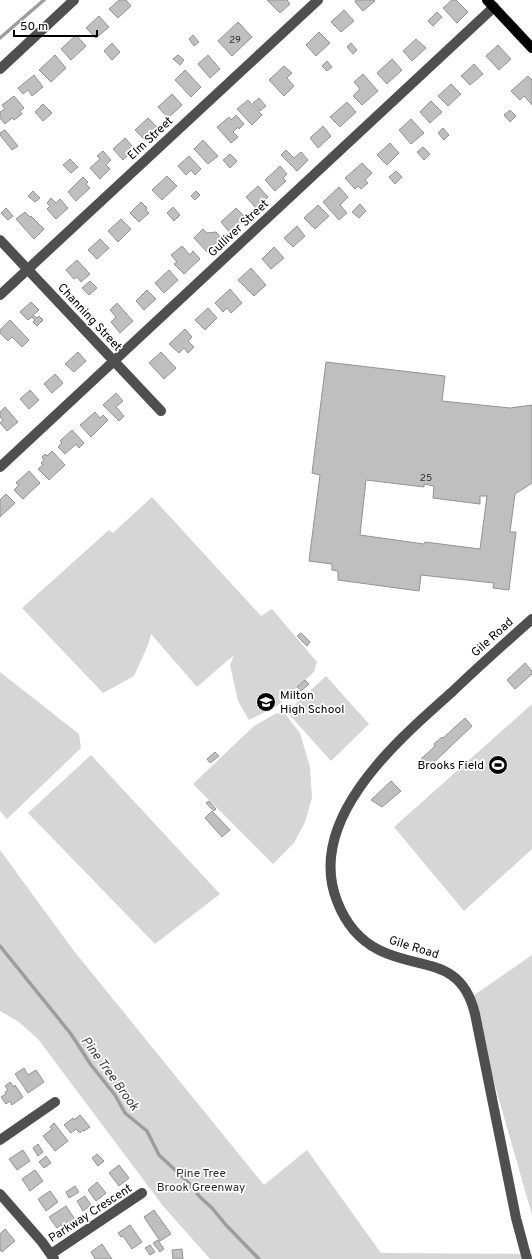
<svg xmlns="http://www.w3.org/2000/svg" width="532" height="1259" viewBox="0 0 532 1259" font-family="Overpass,sans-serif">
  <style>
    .green { fill: #d6d6d6 }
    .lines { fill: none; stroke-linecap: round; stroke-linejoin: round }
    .stream { stroke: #9d9d9d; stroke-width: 3.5 }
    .building { fill: #bfbfbf; stroke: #939393; fill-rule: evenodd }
    .minor { stroke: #4f4f4f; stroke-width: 10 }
    .major { stroke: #000; stroke-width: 10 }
    .labels { text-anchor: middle; stroke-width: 3.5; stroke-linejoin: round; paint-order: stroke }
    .number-label { font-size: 10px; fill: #303030 }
    .street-label { font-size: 12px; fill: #000; stroke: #fff }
    .poi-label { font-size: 12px; fill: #000; stroke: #fff; text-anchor: start }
    .park-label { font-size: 12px; fill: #2d2d2d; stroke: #fff }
    .water-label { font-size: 13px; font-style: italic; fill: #3e3e3e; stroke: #fff }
  </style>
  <rect width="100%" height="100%" fill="#fff"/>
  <path class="green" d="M152,497L261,616L272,609L317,662L314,672L277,706L249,720L238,701L230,665L234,655L197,687L151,634L148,645L134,676L103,693L22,608L109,530L113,533Z
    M0,672L79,734L81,748L7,819L0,811Z
    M326,676L369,724L331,761L287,712Z
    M532,704V849L464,911L394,827Z
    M277,713L286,715L300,733L310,767L312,798L305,822L294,843L273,864L193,784L254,726Z
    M91,755L220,894L155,944L28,813Z
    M0,850L74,951L264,1185L307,1150L381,1253L532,1254V1259H210L163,1206L38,1039L19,1022L0,1011Z
    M532,955V1215L470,998Z"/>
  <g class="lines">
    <path class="stream" d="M0,38L44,0
      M0,946L71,1034L91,1065L115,1095L125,1113L147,1131L159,1155L187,1181L200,1197L212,1208L226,1225L259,1259"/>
  </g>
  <path class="building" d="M119,0H126L131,6L118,18L109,9Z
    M267,0H287L290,4L280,13Z
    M356,0H374L375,1L363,11L355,2Z
    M452,0H456L468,12L457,23L443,8Z
    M344,10L354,21L341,32L331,22Z
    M437,12L442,17L433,26L428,21Z
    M99,16L109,27L96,38L86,28Z
    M238,22L252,37L232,56L218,41Z
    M319,32L330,43L316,56L306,45Z
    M76,35L86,46L71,60L61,49Z
    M193,35L199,42L194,46L189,39Z
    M416,39L426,48L412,61L403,51Z
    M112,43L120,52L112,60L104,51Z
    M351,43L357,50L353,54L347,47Z
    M498,45L511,59L499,70L486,56Z
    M55,55L66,68L51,82L39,70Z
    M178,55L184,60L180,65L173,59Z
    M208,55L220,69L210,78L198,64Z
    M392,59L402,70L387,84L377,73Z
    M327,61L332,67L327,71L322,66Z
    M474,64L483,74L470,85L461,76Z
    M284,66L292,73L287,78L294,86L284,96L269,80Z
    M185,70L201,87L191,97L175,80Z
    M363,74L378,91L362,105L353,96L360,89L354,82Z
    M34,75L43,87L32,96L28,90L23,94L18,88Z
    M528,76L532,80V105L524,96L520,100L511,91Z
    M451,84L461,94L448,106L438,96Z
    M172,94L182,105L168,118L158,107Z
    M14,96L24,108L20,111L22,114L14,120L12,118L5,124L0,118V112L5,109L2,105Z
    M259,98L266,106L260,111L253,103Z
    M248,100L262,115L252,125L237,109Z
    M431,101L442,112L430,123L420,112Z
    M347,102L356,112L340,127L330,117Z
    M43,104L52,113L43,121L35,112Z
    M510,110L516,116L510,122L504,115Z
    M236,115L244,124L239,129L238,127L233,132L238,137L231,143L217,127L229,117L231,120Z
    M148,118L159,129L146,141L135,130Z
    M411,119L424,133L411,144L399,130Z
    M323,126L331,136L318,148L310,138Z
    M443,128L449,135L444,140L438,133Z
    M5,130L18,146L12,150L0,135V133Z
    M125,138L135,149L123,160L113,149Z
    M203,140L218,156L208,164L194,149Z
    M390,143L399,153L387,165L377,155Z
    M423,147L430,154L424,160L417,152Z
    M286,150L294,158L301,152L308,160L297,171L281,155Z
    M103,151L111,160L106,165L110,169L100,179L90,168L100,159L97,156Z
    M230,154L237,161L230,168L223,160Z
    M189,156L201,169L195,175L191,170L186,175L178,166Z
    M70,159L78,167L71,173L63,165Z
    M362,163L372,173L365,180L368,183L361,189L358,186L355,189L345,178Z
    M280,166L287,174L283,178L286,181L275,191L265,180Z
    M396,171L402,177L395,184L389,177Z
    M167,176L177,186L162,200L152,190Z
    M83,177L88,182L86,184L90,188L76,201L68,192Z
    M258,186L268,197L256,208L246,197Z
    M339,187L348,197L340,205L347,213L339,220L323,202Z
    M33,191L40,198L35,202L28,196Z
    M196,191L200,195L195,200L191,196Z
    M51,198L56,203L60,199L68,208L56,219L47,209L50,206L47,203Z
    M141,202L147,208L146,210L149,213L139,222L130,213Z
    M360,204L366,211L359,218L352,212Z
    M318,205L329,216L315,229L304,218Z
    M173,207L180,215L174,221L167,213Z
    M6,208L13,216L8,220L1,213Z
    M236,208L246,218L230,233L221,222Z
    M25,212L30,217L31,216L44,229L34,239L16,219Z
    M121,219L131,229L118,242L108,231Z
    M297,226L305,236L293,247L284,238Z
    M203,229L207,233L216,232L222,239L207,252L194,238Z
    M100,239L109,248L97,259L88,250Z
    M182,246L190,255L193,251L200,259L184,274L174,264L177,262L171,255Z
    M274,247L284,258L271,269L262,259Z
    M77,260L90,274L81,282L77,277L74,279L66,270Z
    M251,268L266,285L254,296L238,280Z
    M169,270L178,280L164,293L155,283Z
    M90,281L97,288L89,295L82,288Z
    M230,289L242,303L231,313L227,308L223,312L215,303Z
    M147,290L156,299L144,310L136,301Z
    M31,302L39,310L33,315L37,318L39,316L43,320L37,326L33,322L35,320L32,317L28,320L20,312Z
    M117,303L133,321L120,333L111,322L116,317L110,310Z
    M208,308L217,318L205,330L195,320Z
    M10,320L29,340L22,347L12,337L8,341L0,333V330Z
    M185,329L192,337L188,341L194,347L188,353L184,348L179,353L169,344Z
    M78,352L86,361L74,372L65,364Z
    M161,352L176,368L164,379L149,363Z
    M326,362L445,376L442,401L510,408L532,405V483L515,494L510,532H516L509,590L493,588L494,583L421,575L419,591L338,580V571L332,570V564L309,561L320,475L312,473ZM366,480L424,487V484L434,486L433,498L480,504V496H487L480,549L425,542L424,544L360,535Z
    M55,374L63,383L52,393L44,384Z
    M30,390L39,400L29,409L20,399Z
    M116,393L123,401L116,407L124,416L119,421L103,405Z
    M5,407L18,422L7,431L0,423L3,420L0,417V412Z
    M95,412L100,418L103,415L108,420L91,437L80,425Z
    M72,430L84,443L79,448L76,444L65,454L58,447L62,443L60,441Z
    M52,451L65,465L49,480L38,469L43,465L41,463L44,460L42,457L45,454L47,456Z
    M29,471L40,483L23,499L14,490L19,485L16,483Z
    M6,494L15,503L0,517V500Z
    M301,633L310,642L307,646L297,636Z
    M525,663L532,671V674L515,689L507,680Z
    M305,680L309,684L301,691L297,687Z
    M465,718L472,726L428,768L420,760L435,746L434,744L442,737L443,738Z
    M215,752L219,756L210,763L207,759Z
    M391,781L401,791L382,807L371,800Z
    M209,801L216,809L214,811L206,803Z
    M212,811L230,830L222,837L205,818Z
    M24,1068L28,1075L36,1070L44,1082L28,1093L15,1074Z
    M10,1082L14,1087L15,1085L23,1097L12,1105L10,1101L6,1104L1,1097L6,1094L5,1092L8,1090L5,1086Z
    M80,1115L90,1127L84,1131L83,1130L80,1133L76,1129L71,1133L64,1125L73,1118L74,1120Z
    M54,1123L68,1141L55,1151L43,1136L52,1129L50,1127Z
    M38,1144L43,1152L38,1156L33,1148Z
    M23,1150L30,1161L17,1170L9,1159Z
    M97,1154L104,1161L98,1166L92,1158Z
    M46,1156L51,1163L44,1168L39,1162Z
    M119,1165L129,1178L119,1186L109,1173Z
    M35,1170L43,1181L30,1191L22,1179Z
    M97,1182L106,1193L96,1201L88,1190Z
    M75,1186L79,1192L69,1198L66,1192Z
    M50,1191L58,1202L46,1211L38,1199Z
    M85,1196L91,1205L83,1211L77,1201Z
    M66,1206L76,1221L64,1229L61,1225L57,1228L49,1217Z
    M154,1210L171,1234L160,1241L144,1217Z
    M130,1225L142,1242L132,1249L123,1236L121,1237L118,1233Z
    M5,1229L15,1241L2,1252L0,1250V1234Z
    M158,1240L164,1249L160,1252L153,1243Z
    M102,1244L112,1259H95L91,1252Z
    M150,1245L155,1252L150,1255L145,1248Z
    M182,1249L183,1259H173L172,1250Z"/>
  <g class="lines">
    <path class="minor" d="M0,69L74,0
      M0,240L161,411
      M0,295L318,0
      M0,467L494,7
      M0,1140L55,1102
      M0,1194L42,1242L54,1259
      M51,1254L142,1193
      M527,1259L516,1218L475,1014C461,956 421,971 379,950C359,940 345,922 337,901C305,819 398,740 452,692C478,667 505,643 532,619"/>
    <path class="major" d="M487,0L532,48"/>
  </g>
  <defs>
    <g id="school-disc" transform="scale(1)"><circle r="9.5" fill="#000" stroke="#fff"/><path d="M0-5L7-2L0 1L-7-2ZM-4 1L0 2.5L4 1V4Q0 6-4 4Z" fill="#fff"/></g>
    <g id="stadium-disc" transform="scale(1)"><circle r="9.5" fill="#000" stroke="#fff"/><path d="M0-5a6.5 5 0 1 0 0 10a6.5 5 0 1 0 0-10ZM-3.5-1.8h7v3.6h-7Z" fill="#fff"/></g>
  </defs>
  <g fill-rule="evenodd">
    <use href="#school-disc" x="266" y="702"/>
    <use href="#stadium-disc" x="498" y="765"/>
  </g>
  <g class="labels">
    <g class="number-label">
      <text x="235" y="43">29</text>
      <text x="426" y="481">25</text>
    </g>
    <g class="street-label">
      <text transform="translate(150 138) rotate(-43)" y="4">Elm Street</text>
      <text transform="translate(238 228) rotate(-43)" y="4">Gulliver Street</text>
      <text transform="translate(90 317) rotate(47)" y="4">Channing Street</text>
      <text transform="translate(492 637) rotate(-42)" y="4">Gile Road</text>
      <text transform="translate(414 947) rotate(17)" y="4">Gile Road</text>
      <text transform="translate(90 1213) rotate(-33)" y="4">Parkway Crescent</text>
    </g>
    <g class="poi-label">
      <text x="280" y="699">Milton<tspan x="280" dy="14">High School</tspan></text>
      <text x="484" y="769" text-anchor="end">Brooks Field</text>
    </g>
    <g class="park-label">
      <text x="201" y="1177">Pine Tree<tspan x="201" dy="14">Brook Greenway</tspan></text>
    </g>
    <g class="water-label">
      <text transform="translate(111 1073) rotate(54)" y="5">Pine Tree Brook</text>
    </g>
  </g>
  <path d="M14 30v6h83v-6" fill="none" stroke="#000000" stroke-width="2"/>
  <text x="20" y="30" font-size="12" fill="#000000" stroke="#ffffff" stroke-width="3" paint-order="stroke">50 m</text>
</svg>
